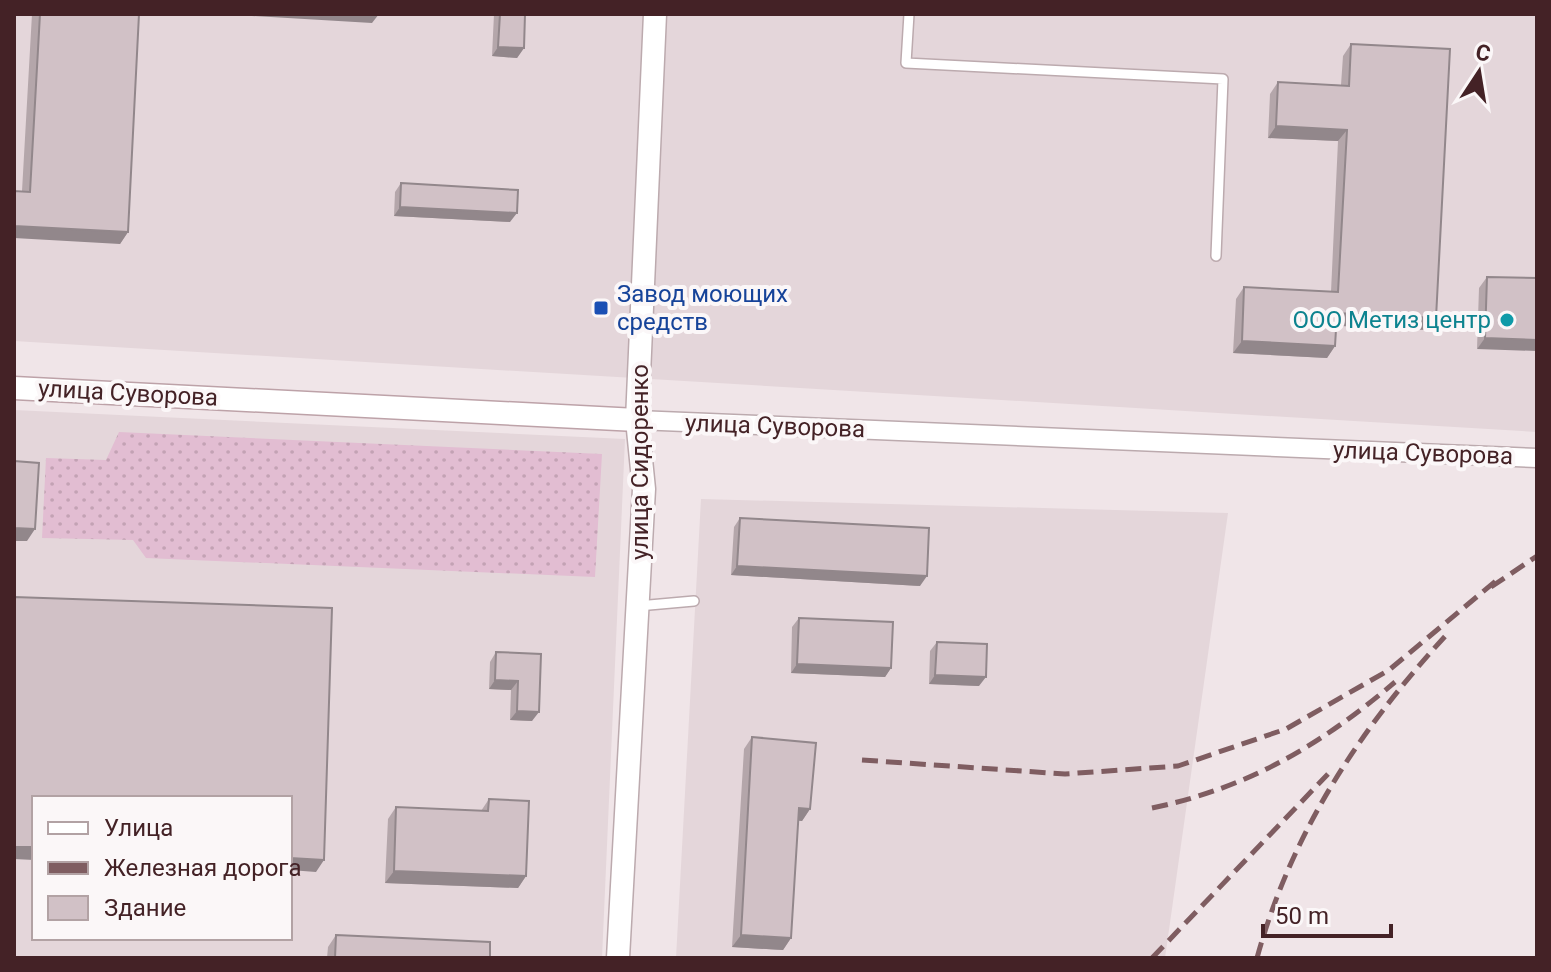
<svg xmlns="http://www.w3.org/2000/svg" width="1551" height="972" viewBox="0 0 1551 972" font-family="Roboto,sans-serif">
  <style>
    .built { fill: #e4d6da; fill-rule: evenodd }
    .grass { fill: url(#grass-dots) }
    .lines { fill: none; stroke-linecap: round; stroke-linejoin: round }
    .service-casing { stroke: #bcaaae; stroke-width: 12 }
    .minor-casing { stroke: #bcaaae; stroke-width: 21 }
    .tertiary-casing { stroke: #bcaaae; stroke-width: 25 }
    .secondary-casing { stroke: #bda2a8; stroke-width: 25 }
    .service { stroke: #fff; stroke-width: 9 }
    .minor { stroke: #fff; stroke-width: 18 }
    .tertiary { stroke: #fff; stroke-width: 22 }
    .secondary { stroke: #fff; stroke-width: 22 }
    .rail { stroke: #7f5d61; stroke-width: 5; stroke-dasharray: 16 8; stroke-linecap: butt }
    .wall { fill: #b4a6aa }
    .shaded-wall { fill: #92878b }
    .building { fill: #d1c1c6; stroke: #92878b; stroke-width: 2 }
    .transit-dot { fill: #1a4fb4; stroke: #fbf7f8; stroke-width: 3 }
    .culture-dot { fill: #0f9aa8; stroke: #fbf7f8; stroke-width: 3 }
    .labels { text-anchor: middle; stroke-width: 8; stroke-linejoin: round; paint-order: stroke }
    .transit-label { font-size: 24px; fill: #164399; stroke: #fbf7f8; text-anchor: start }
    .culture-label { font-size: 24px; fill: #0d838f; stroke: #fbf7f8; text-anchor: end }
    .street-label { font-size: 24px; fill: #442226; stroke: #fbf7f8 }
  </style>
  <defs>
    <pattern id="grass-dots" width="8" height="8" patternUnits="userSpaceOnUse" patternTransform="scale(2)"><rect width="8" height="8" fill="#e2bdd2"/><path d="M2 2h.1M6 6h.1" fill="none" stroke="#c3a2b4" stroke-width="1.8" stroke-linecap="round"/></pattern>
  </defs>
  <rect width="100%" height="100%" fill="#f0e5e8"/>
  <path class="built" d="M14,14H1537V432L14,341Z
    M14,410L625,439L602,958H14ZM34,798H290V938H34Z
    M701,499L1228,513L1165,958H676Z"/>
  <path class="grass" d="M119,432L602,454L595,577L146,558L133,540L42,538L46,458L106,460Z"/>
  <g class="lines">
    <g class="service-casing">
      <path id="service" d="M909,14L906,63L1223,79L1216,256
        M638,606L694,601"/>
    </g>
    <g class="minor-casing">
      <path id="minor" d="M637,420L1537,458"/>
    </g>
    <g class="tertiary-casing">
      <path id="tertiary" d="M618,958L644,489L637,420L655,14"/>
    </g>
    <g class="secondary-casing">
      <path id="secondary" d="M14,388L637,420"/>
    </g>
    <use href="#service" class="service"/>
    <use href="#minor" class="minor"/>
    <use href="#tertiary" class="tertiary"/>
    <use href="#secondary" class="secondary"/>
    <path class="rail" d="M1491,587L1537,556
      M862,760L1065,774L1178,766L1286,729L1389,670L1497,580
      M1152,808C1248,788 1321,745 1395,682
      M1152,958L1328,774
      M1257,958C1292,831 1361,727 1450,631"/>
  </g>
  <path class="wall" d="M32,14H139L128,232L120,244L22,191Z
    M494,14H525L524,48L517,58L492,56Z
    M1351,44L1436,318L1428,330L1336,326L1335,346L1327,358L1233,353L1236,299L1244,287L1331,292L1338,141L1268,138L1270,94L1278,82L1341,85L1343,56Z
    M401,183L510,222L394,216L395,192Z
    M1487,277L1537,278L1477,349L1479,288Z
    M740,518L920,586L731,575L734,527Z
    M799,618L891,668L885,677L791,673L792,627Z
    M937,642L979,686L929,684L930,651Z
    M496,652L541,654L532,721L510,720L511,690L489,689L490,662Z
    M752,737L810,809L802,821L798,820L791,938L783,950L732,947L744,749Z
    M489,799L526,876L518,888L385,883L388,819L396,807L481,811Z
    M336,935L490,958H327L328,947Z"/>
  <path class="shaded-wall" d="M220,14H379L372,23Z
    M498,47L524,48L517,58L492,56Z
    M1276,126L1347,130L1338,141L1268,138Z
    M400,207L517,213L510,222L394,216Z
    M14,226L128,232L120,244L14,238Z
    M1337,313L1436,318L1428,330L1329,325Z
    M1485,338L1537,340V351L1477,349Z
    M1242,341L1335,346L1327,358L1233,353Z
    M14,528L35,529L27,541H14Z
    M737,566L927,576L920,586L731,575Z
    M797,664L891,668L885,677L791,673Z
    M935,675L986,677L979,686L929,684Z
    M495,680L518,681L511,690L489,689Z
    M517,711L539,712L532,721L510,720Z
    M799,808L810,809L802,821L790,820Z
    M14,847H34V860L14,859Z
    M290,858L324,860L316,872L290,870Z
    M394,871L526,876L518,888L385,883Z
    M741,935L791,938L783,950L732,947Z"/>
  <path class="building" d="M40,14H139L128,232L14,226V191L30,192Z
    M500,14H525L524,48L498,47Z
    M1351,44L1450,49L1436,318L1337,313L1335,346L1242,341L1244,287L1338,292L1347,130L1276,126L1278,82L1349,86Z
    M401,183L518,190L517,213L400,207Z
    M1487,277L1537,278V340L1485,338Z
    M14,461L39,463L35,529L14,528Z
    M740,518L929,528L927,576L737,566Z
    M14,597L332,608L324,860L290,858V798H34V847H14Z
    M799,618L893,622L891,668L797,664Z
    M937,642L987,644L986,677L935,675Z
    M496,652L541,654L539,712L517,711L518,681L495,680Z
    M752,737L816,743L810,809L799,808L791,938L741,935Z
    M489,799L529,801L526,876L394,871L396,807L488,811Z
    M336,935L490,942V958H335Z"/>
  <rect class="transit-dot" x="593" y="300" width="16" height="16" rx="4"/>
  <circle class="culture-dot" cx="1507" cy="320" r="8"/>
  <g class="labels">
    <g class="transit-label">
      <text x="617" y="302">Завод моющих<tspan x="617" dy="28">средств</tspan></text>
    </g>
    <g class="culture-label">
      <text x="1491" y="328">ООО Метиз центр</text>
    </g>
    <g class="street-label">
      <text transform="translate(128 393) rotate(3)" y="8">улица Суворова</text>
      <text transform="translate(775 426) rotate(2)" y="8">улица Суворова</text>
      <text transform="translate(1423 453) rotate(2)" y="8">улица Суворова</text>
      <text transform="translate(640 462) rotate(-90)" y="8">улица Сидоренко</text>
    </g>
  </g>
  <rect width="1551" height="972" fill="none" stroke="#442226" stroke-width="32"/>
  <rect x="32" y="796" width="260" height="144" fill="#fbf7f8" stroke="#b2a2a4" stroke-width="2"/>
  <rect x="48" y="822" width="40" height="12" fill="#ffffff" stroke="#b2a2a4" stroke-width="2"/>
  <text x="104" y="836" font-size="24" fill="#442226">Улица</text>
  <rect x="48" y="862" width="40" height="12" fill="#7f5d61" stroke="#b2a2a4" stroke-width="2"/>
  <text x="104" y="876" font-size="24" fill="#442226">Железная дорога</text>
  <rect x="48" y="896" width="40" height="24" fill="#d1c1c6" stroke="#b2a2a4" stroke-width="2"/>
  <text x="104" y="916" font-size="24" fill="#442226">Здание</text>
  <g transform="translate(1479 72) rotate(12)" stroke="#fbf7f8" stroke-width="6" paint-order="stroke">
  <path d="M0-6L14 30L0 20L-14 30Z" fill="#442226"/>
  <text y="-12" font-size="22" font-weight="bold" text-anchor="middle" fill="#442226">С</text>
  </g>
  <path d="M1263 924v12h128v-12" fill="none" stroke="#442226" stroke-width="4"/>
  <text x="1275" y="924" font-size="24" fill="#442226" stroke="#fbf7f8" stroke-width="6" paint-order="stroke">50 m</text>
</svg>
